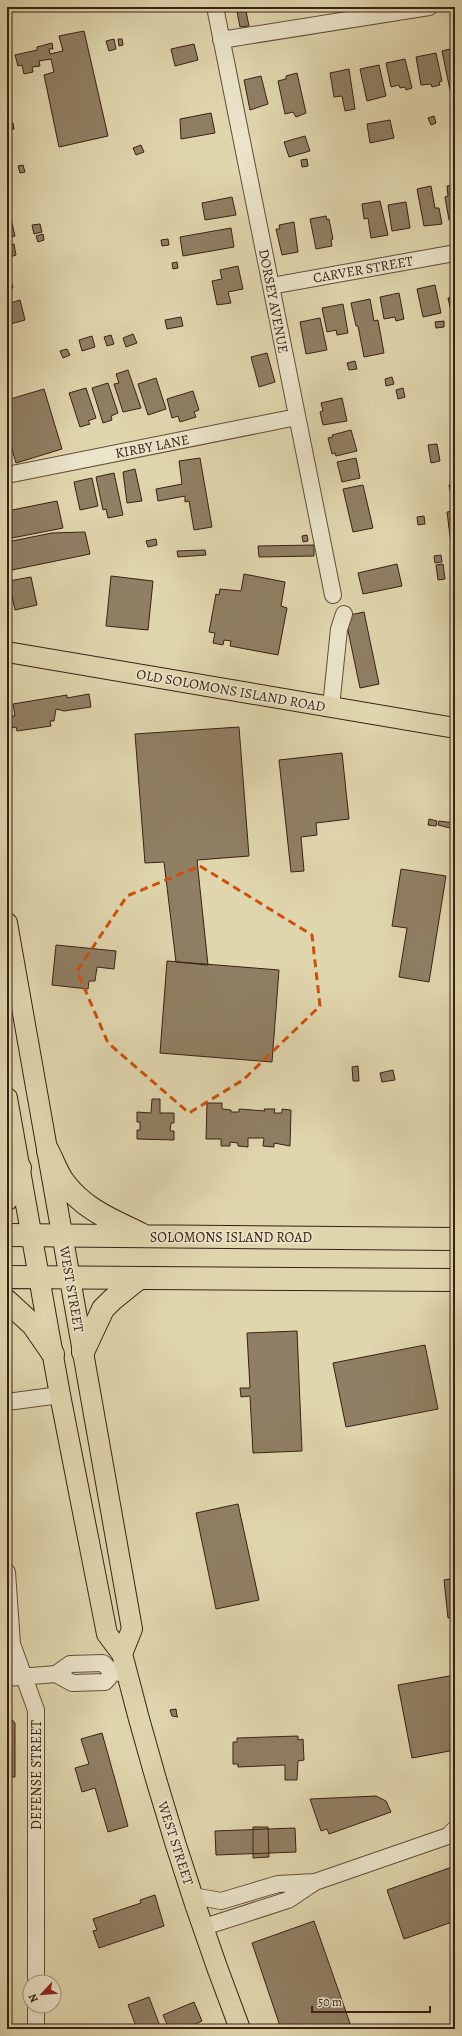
<svg xmlns="http://www.w3.org/2000/svg" width="462" height="2036" viewBox="0 0 462 2036" font-family="Alegreya,serif">
  <style>
    .building { fill: #907f64; stroke: #3a2014 }
    .lines { fill: none; stroke-linecap: round; stroke-linejoin: round }
    .minor-casing { stroke: #644e3a; stroke-width: 18 }
    .major-casing { stroke: #3a2014; stroke-width: 22 }
    .highway-casing { stroke: #3a2014; stroke-width: 24 }
    .minor { stroke: #ebe4ca; stroke-width: 16 }
    .major { stroke: #e0d6ae; stroke-width: 20 }
    .highway { stroke: #e0d6ae; stroke-width: 22 }
    .marked { fill: none; stroke: #ce500d; stroke-width: 3; stroke-dasharray: 8 5; stroke-linejoin: round }
    .labels { text-anchor: middle; stroke-width: 3.5; stroke-linejoin: round; paint-order: stroke }
    .street-label { font-size: 14px; fill: #3a2014; stroke: #ebe4ca }
  </style>
  <rect width="100%" height="100%" fill="#e0d6ae"/>
  <filter id="stains"><feTurbulence type="fractalNoise" baseFrequency=".005" numOctaves="4"/><feColorMatrix values="0 0 0 0 .2 0 0 0 0 .09 0 0 0 0 .02 0 0 0 .5 -.17"/></filter>
  <radialGradient id="worn" r=".72"><stop offset=".6" stop-color="#630" stop-opacity="0"/><stop offset="1" stop-color="#630" stop-opacity=".3"/></radialGradient>
  <path class="building" d="M246,11L249,26L240,27L237,12Z
    M84,31L108,136L59,147L44,75L54,72L51,59L39,61L40,66L32,67L33,72L24,74L22,65L18,66L15,55L37,50V47L52,43L53,49H49L50,54L63,51L59,36Z
    M114,39L116,49L109,51L106,41Z
    M118,39H122L123,45L119,46Z
    M194,44L198,60L175,66L171,49Z
    M455,48V94L451,95L442,51Z
    M436,53L442,81L439,82L440,85L432,87L431,84L421,85L416,57Z
    M405,59L412,88L406,90L405,87L400,88L399,85L391,87L386,63Z
    M379,65L386,96L367,101L360,69Z
    M349,69L355,109L345,111L342,96L334,97L330,73Z
    M297,73L306,113L296,117L293,112L285,114L278,81L286,79V76Z
    M261,76L268,104L250,110L244,80Z
    M211,113L215,133L181,139L180,119Z
    M434,116L436,123L431,125L428,118Z
    M390,120L394,138L370,143L367,124Z
    M13,123L14,129L7,131V124Z
    M305,136L310,151L289,157L284,142Z
    M141,145L144,152L136,155L133,148Z
    M307,159L308,166L302,167L301,160Z
    M23,165L25,172L20,173L18,166Z
    M455,185V219L449,220L445,197L448,196L447,186Z
    M431,186L435,208H439L442,224L424,226L417,189Z
    M232,197L236,215L205,220L202,203Z
    M380,201L388,235L371,238L368,218L364,219L362,204Z
    M406,202L410,228L392,231L388,205Z
    M10,215L15,236L7,238V216Z
    M326,216L327,220L329,219L333,239L331,240L332,246L316,249L310,219Z
    M294,222L298,252L282,255L276,229H280L279,225Z
    M40,224L42,232L34,234L32,225Z
    M231,228L234,247L183,256L180,237Z
    M43,234L44,240L38,242L36,236Z
    M168,239L169,245L162,246L161,240Z
    M14,244L16,255L10,257L11,262L7,263V246Z
    M177,262L178,268L173,269L172,263Z
    M238,266L243,289L228,292L231,303L217,305L212,281L222,279L220,270Z
    M9,274L13,288L7,290V275Z
    M435,285L441,313L423,317L417,289Z
    M399,293L404,319L396,321L395,317L384,319L380,297Z
    M455,297V310L451,311L448,298Z
    M370,299L374,321L378,320L384,353L364,357L358,326H356L351,303Z
    M20,300L25,320L7,325V304Z
    M343,304L348,333L337,335L336,330L327,332L322,308Z
    M181,317L183,326L167,329L165,320Z
    M320,318L327,350L306,354L300,322Z
    M444,321V327L436,328L435,322Z
    M133,334L137,343L126,347L123,338Z
    M111,335L114,344L107,346L104,337Z
    M92,336L95,347L82,351L79,340Z
    M67,349L70,355L63,358L60,351Z
    M267,353L275,382L259,387L251,357Z
    M355,361L357,369L349,370L347,363Z
    M128,370L141,408L123,412L114,384L119,383L116,374Z
    M392,377L394,384L386,386L385,379Z
    M156,378L166,409L148,415L138,384Z
    M108,383L118,413L111,416L112,420L103,423L92,388Z
    M86,388L96,418L88,421L90,424L80,427L69,393Z
    M403,388L405,397L398,399L396,390Z
    M44,389L62,449L16,463L7,432V400Z
    M193,391L199,410L194,412L196,417L180,422L178,416L172,418L167,399Z
    M342,398L347,421L323,425L320,412L323,411L321,403Z
    M351,430L357,451L336,456L335,453L332,454L328,438L333,437L332,435Z
    M437,444L440,461L431,463L428,445Z
    M200,458L212,527L194,530L189,501L185,502V496L158,501L156,489L182,484L179,461Z
    M356,458L360,478L342,482L337,462Z
    M135,469L142,501L127,503L123,472Z
    M114,473L123,515L108,518L106,509L103,510L96,477Z
    M92,478L98,506L80,510L74,482Z
    M455,484V543L451,544L447,512L454,511L449,485Z
    M363,485L373,528L353,532L343,489Z
    M57,501L63,528L7,539V511Z
    M424,516L425,524L418,525L417,517Z
    M85,532L90,554L7,571V542L52,533Z
    M307,535L308,541L303,542L302,536Z
    M156,539L157,545L148,547L146,541Z
    M314,545V556L259,557L258,546Z
    M205,550L206,555L178,557L177,551Z
    M441,555L442,562L435,563L434,556Z
    M397,564L402,586L363,594L358,573Z
    M443,564L445,579L438,580L436,565Z
    M244,574L285,582L281,606L287,608L278,655L230,646L231,641L224,640L223,645L213,643L215,633L209,632L216,594L219,595L220,589L241,591Z
    M111,576L153,581L148,630L106,626Z
    M31,577L37,605L15,610L9,581Z
    M364,612L379,684L360,688L345,616Z
    M89,694L91,707L64,711L56,709L54,721H50L51,726L17,731L16,727L11,728L9,716H15L13,704L67,695V698Z
    M239,727L249,856L197,860L208,965L176,962L164,862L145,863L135,734Z
    M342,753L349,819L316,823L317,835L301,837L304,871L291,872L279,760Z
    M429,819L437,821L436,826L428,825Z
    M439,821L455,823L454,829L438,825Z
    M401,869L446,876L429,982L399,977L407,928L392,926Z
    M56,945L116,951L114,969L97,967L95,981H89L88,989L52,985Z
    M167,961L279,970L272,1062L160,1053Z
    M358,1066L359,1081H353L352,1067Z
    M393,1070L395,1080L382,1082L380,1073Z
    M152,1099H160V1113H174V1123H171L170,1131H174V1140L137,1139V1130H140V1122H137V1112L151,1113Z
    M207,1103H222V1109L231,1110V1112H239V1109L265,1111L264,1109H275L274,1113H282V1109L291,1110L290,1146L274,1143V1147L263,1146L264,1138H248V1147L238,1146V1143L230,1142V1146H221V1139H206Z
    M297,1331L302,1451L253,1453L250,1396L241,1397L240,1388H250L247,1333Z
    M425,1345L438,1409L346,1427L333,1363Z
    M238,1504L259,1600L216,1609L196,1513Z
    M455,1578V1617L448,1618L444,1580Z
    M455,1675V1750L412,1758L398,1685Z
    M176,1709L177,1716L178,1717L172,1716L170,1710Z
    M7,1714L15,1723V1777H7Z
    M102,1733L128,1826L108,1832L95,1788L82,1792L75,1768L89,1764L81,1739Z
    M298,1736V1740L303,1739L304,1760L298,1761L297,1780H285V1765L238,1767V1764H233V1742H237V1738Z
    M376,1796L386,1801L391,1812L329,1834L327,1829L321,1831L310,1799Z
    M253,1827H268L269,1857L253,1858Z
    M295,1828L296,1852L216,1855L215,1831Z
    M9,1840L11,1863H7V1841Z
    M455,1866V1921L404,1939L387,1890Z
    M155,1895L164,1926L99,1948L93,1931L97,1930L93,1919L141,1903L140,1900Z
    M314,1921L352,2029H281L252,1943Z
    M149,1997L161,2029H137L128,2005Z
    M194,2002L202,2021L183,2029H169L163,2015Z"/>
  <g class="lines">
    <g class="minor-casing">
      <path id="minor" d="M215,7L333,595
        M221,40L429,7
        M271,286L455,253
        M7,475L297,417
        M331,707L339,629L344,614
        M7,1402L60,1395
        M7,1572L12,1644L36,1710V1982
        M56,1674L70,1664L103,1663L113,1673
        M7,1678L56,1674L72,1683L105,1682L113,1673L127,1672
        M193,1896L221,1901L278,1884L315,1882
        M204,1927L288,1900L315,1882L448,1836L455,1829
        M36,2006V2029"/>
    </g>
    <g class="major-casing">
      <path id="major" d="M7,652L455,728
        M7,923L132,1629L122,1654
        M7,1098L60,1395L107,1634L122,1654C154,1781 193,1907 240,2029"/>
    </g>
    <g class="highway-casing">
      <path id="highway" d="M48,1151C53,1161 57,1172 63,1181C83,1209 112,1220 141,1234
        M7,1199L20,1168
        M7,1235L455,1239
        M7,1277L455,1280
        M7,1301L33,1325L53,1354
        M83,1352L103,1309L112,1300L138,1279"/>
    </g>
    <use href="#minor" class="minor"/>
    <use href="#major" class="major"/>
    <use href="#highway" class="highway"/>
  </g>
  <path class="marked" d="M200,866L312,935L320,1006L243,1080L189,1113L108,1043L77,971L127,896Z"/>
  <g class="labels">
    <g class="street-label">
      <text transform="translate(363 269) rotate(-10)" y="5">CARVER STREET</text>
      <text transform="translate(274 301) rotate(79)" y="5">DORSEY AVENUE</text>
      <text transform="translate(152 446) rotate(-11)" y="5">KIRBY LANE</text>
      <text transform="translate(231 690) rotate(10)" y="5">OLD SOLOMONS ISLAND ROAD</text>
      <text x="231" y="1242">SOLOMONS ISLAND ROAD</text>
      <text transform="translate(72 1289) rotate(80)" y="5">WEST STREET</text>
      <text transform="translate(36 1775) rotate(-90)" y="5">DEFENSE STREET</text>
      <text transform="translate(176 1843) rotate(72)" y="5">WEST STREET</text>
    </g>
  </g>
  <rect width="462" height="2036" fill="none" stroke="#e0d6ae" stroke-width="24"/>
  <rect x="8" y="8" width="446" height="2020" fill="none" stroke="#3a2014" stroke-width="2"/>
  <rect x="12" y="12" width="438" height="2012" fill="none" stroke="#3a2014"/>
  <g transform="translate(42 1994) rotate(244)"><circle r="19" fill="#ebe4ca" stroke="#a49681"/>
  <path d="M0-3L7 15L0 10L-7 15Z" fill="#8f2418"/>
  <text y="-6" font-size="11" font-weight="bold" text-anchor="middle" fill="#3a2014">N</text>
  </g>
  <path d="M312 2006v6h118v-6" fill="none" stroke="#3a2014" stroke-width="2"/>
  <text x="318" y="2006" font-size="12" fill="#3a2014" stroke="#ebe4ca" stroke-width="3" paint-order="stroke">50 m</text>
  <rect width="100%" height="100%" filter="url(#stains)"/>
  <rect width="100%" height="100%" fill="url(#worn)"/>
</svg>
